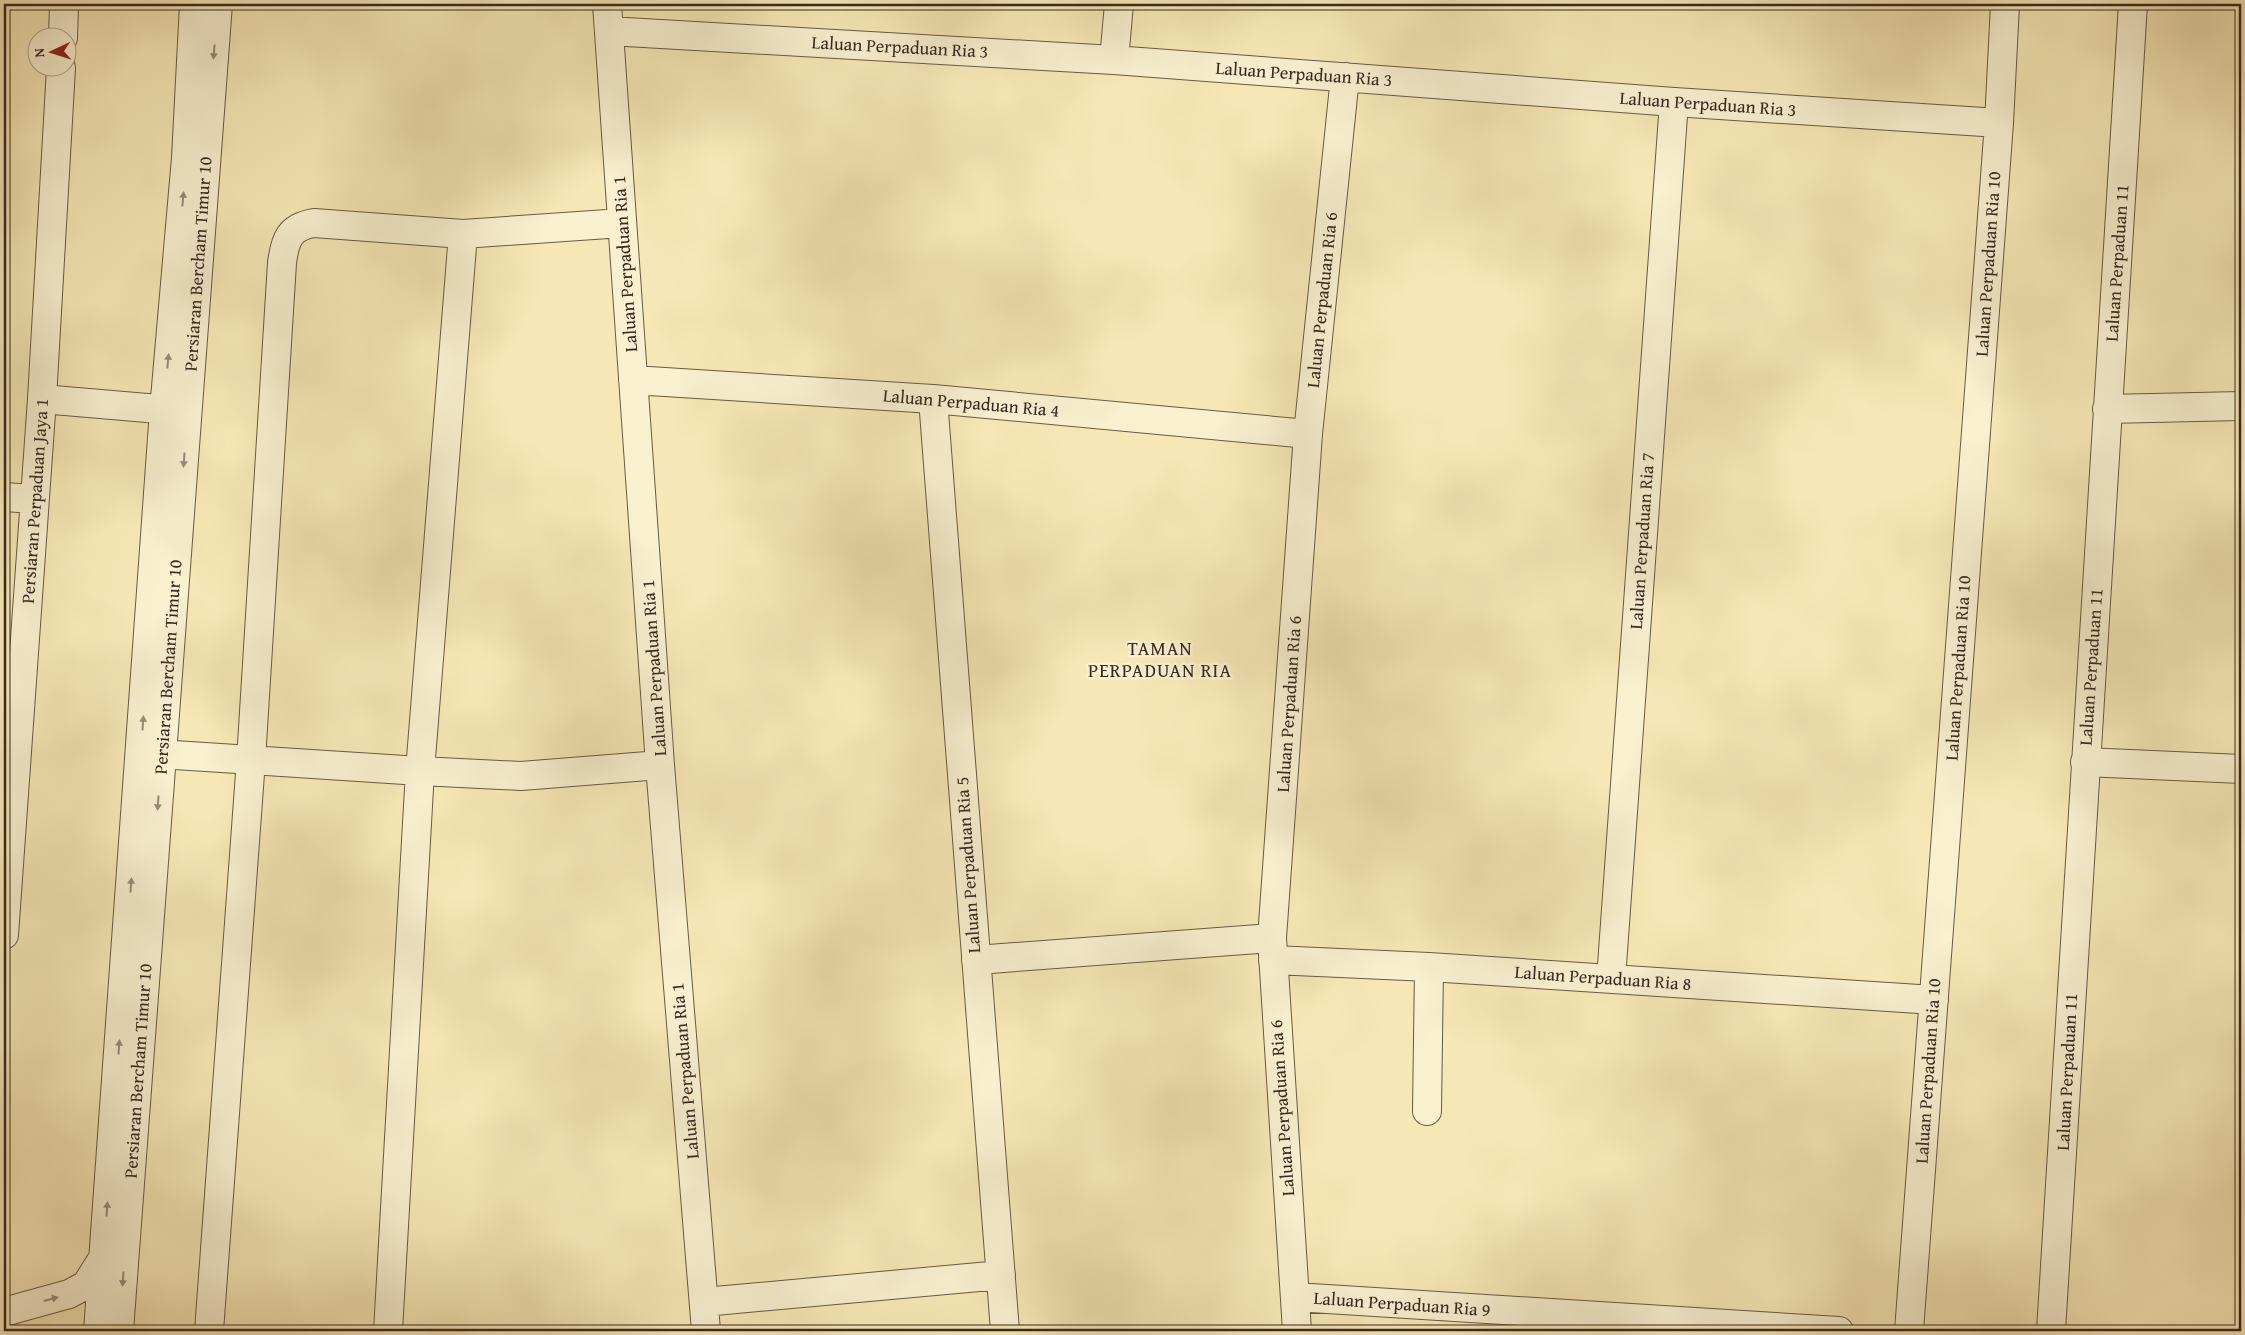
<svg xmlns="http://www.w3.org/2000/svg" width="2245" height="1335" viewBox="0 0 2245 1335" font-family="'Gentium Book Plus',serif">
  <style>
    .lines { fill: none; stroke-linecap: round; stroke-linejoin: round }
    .minor-casing { stroke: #685948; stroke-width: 30 }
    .minor { stroke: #f9f0d0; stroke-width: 28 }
    .oneway { fill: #998c7a }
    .labels { text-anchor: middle; stroke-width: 5; stroke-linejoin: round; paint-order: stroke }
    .street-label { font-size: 18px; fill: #392923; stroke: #f9f0d0 }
    .neighbourhood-label { font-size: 19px; letter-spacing: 1px; fill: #392923; stroke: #f9f0d0 }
  </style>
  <rect width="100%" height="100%" fill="#f6e8b6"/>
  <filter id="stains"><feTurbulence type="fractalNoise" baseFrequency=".004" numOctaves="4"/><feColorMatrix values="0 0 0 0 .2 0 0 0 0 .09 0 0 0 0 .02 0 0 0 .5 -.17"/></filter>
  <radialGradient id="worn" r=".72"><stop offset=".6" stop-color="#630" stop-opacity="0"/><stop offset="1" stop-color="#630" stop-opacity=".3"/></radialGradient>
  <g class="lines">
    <g class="minor-casing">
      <path id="minor" d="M607,4L660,765L706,1331
        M609,31L1114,60L1674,102L1999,123
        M63,38L64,4
        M1114,60L1119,4
        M633,380L933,399L1308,434
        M42,399L182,411
        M933,399L1005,1331
        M2107,409L2241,406
        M4,497L34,499
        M143,753L420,771L521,776L660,765
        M2085,762L2241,769
        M4,935L42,399L61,68
        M976,960L1272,938
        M1273,960L1429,967L1934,1000
        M1611,979L1674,102
        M1427,1111L1429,967
        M1295,1297L1839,1331
        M704,1302L1001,1275
        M4,1312L69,1294L86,1285L103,1258
        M98,1331L164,410L186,158L194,4
        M119,1331L218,4
        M209,1331L251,760L282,263C285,240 289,227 314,223L463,234L622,223
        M388,1331L420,771L463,234
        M1297,1331L1272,938L1308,434L1345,77
        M1909,1331L1999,123L2005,4
        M2051,1331L2133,4"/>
    </g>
    <use href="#minor" class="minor"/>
  </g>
  <defs><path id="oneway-solid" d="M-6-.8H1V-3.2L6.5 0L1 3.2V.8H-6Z" transform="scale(1.25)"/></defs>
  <g class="oneway">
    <use href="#oneway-solid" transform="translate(214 52) rotate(95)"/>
    <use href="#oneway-solid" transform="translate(183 199) rotate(-85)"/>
    <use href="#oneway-solid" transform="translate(168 361) rotate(-85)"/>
    <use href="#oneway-solid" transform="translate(184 460) rotate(94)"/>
    <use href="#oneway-solid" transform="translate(143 723) rotate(-86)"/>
    <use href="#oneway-solid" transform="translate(158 803) rotate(94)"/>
    <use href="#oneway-solid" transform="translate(131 885) rotate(-86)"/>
    <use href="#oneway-solid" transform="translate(119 1047) rotate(-86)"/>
    <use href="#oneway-solid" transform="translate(107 1209) rotate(-86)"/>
    <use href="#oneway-solid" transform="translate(123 1279) rotate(94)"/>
    <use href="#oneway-solid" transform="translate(51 1299) rotate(-15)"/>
  </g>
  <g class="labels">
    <g class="street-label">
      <text transform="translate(900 47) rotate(3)" y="6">Laluan Perpaduan Ria 3</text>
      <text transform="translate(1304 74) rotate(4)" y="6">Laluan Perpaduan Ria 3</text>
      <text transform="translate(1708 104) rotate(4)" y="6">Laluan Perpaduan Ria 3</text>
      <text transform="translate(2117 263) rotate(-86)" y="6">Laluan Perpaduan 11</text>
      <text transform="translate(198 264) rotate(-86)" y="6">Persiaran Bercham Timur 10</text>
      <text transform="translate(625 264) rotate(-94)" y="6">Laluan Perpaduan Ria 1</text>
      <text transform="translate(1988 264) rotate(-86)" y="6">Laluan Perpaduan Ria 10</text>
      <text transform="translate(1322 300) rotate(-84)" y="6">Laluan Perpaduan Ria 6</text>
      <text transform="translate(971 403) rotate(5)" y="6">Laluan Perpaduan Ria 4</text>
      <text transform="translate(35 501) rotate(-86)" y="6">Persiaran Perpaduan Jaya 1</text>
      <text transform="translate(1642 541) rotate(-86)" y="6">Laluan Perpaduan Ria 7</text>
      <text transform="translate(168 667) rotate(-86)" y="6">Persiaran Bercham Timur 10</text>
      <text transform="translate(2091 667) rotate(-86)" y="6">Laluan Perpaduan 11</text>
      <text transform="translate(654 668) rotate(-94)" y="6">Laluan Perpaduan Ria 1</text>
      <text transform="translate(1958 668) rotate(-86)" y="6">Laluan Perpaduan Ria 10</text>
      <text transform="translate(1289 704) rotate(-86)" y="6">Laluan Perpaduan Ria 6</text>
      <text transform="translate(968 865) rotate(-94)" y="6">Laluan Perpaduan Ria 5</text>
      <text transform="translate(1603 978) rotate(4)" y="6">Laluan Perpaduan Ria 8</text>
      <text transform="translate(138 1071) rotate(-86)" y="6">Persiaran Bercham Timur 10</text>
      <text transform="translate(685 1071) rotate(-95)" y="6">Laluan Perpaduan Ria 1</text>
      <text transform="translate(1928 1071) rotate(-86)" y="6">Laluan Perpaduan Ria 10</text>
      <text transform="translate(2067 1072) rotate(-87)" y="6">Laluan Perpaduan 11</text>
      <text transform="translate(1282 1108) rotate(-94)" y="6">Laluan Perpaduan Ria 6</text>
      <text transform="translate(1402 1304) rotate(4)" y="6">Laluan Perpaduan Ria 9</text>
    </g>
    <g class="neighbourhood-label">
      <text x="1160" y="655">TAMAN<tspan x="1160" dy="22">PERPADUAN RIA</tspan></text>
    </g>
  </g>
  <rect width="2245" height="1335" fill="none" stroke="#f6e8b6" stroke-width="20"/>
  <rect x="5" y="5" width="2235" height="1325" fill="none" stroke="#392923" stroke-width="2.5"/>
  <rect x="10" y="10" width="2225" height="1315" fill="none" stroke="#392923"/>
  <g transform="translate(52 52) rotate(266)"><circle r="24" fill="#f9f0d0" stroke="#aca08b"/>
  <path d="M0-4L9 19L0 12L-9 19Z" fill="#8f2418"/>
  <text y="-8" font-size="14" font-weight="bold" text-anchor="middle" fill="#392923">N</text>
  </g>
  <rect width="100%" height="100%" filter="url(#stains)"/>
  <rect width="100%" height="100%" fill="url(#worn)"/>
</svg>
